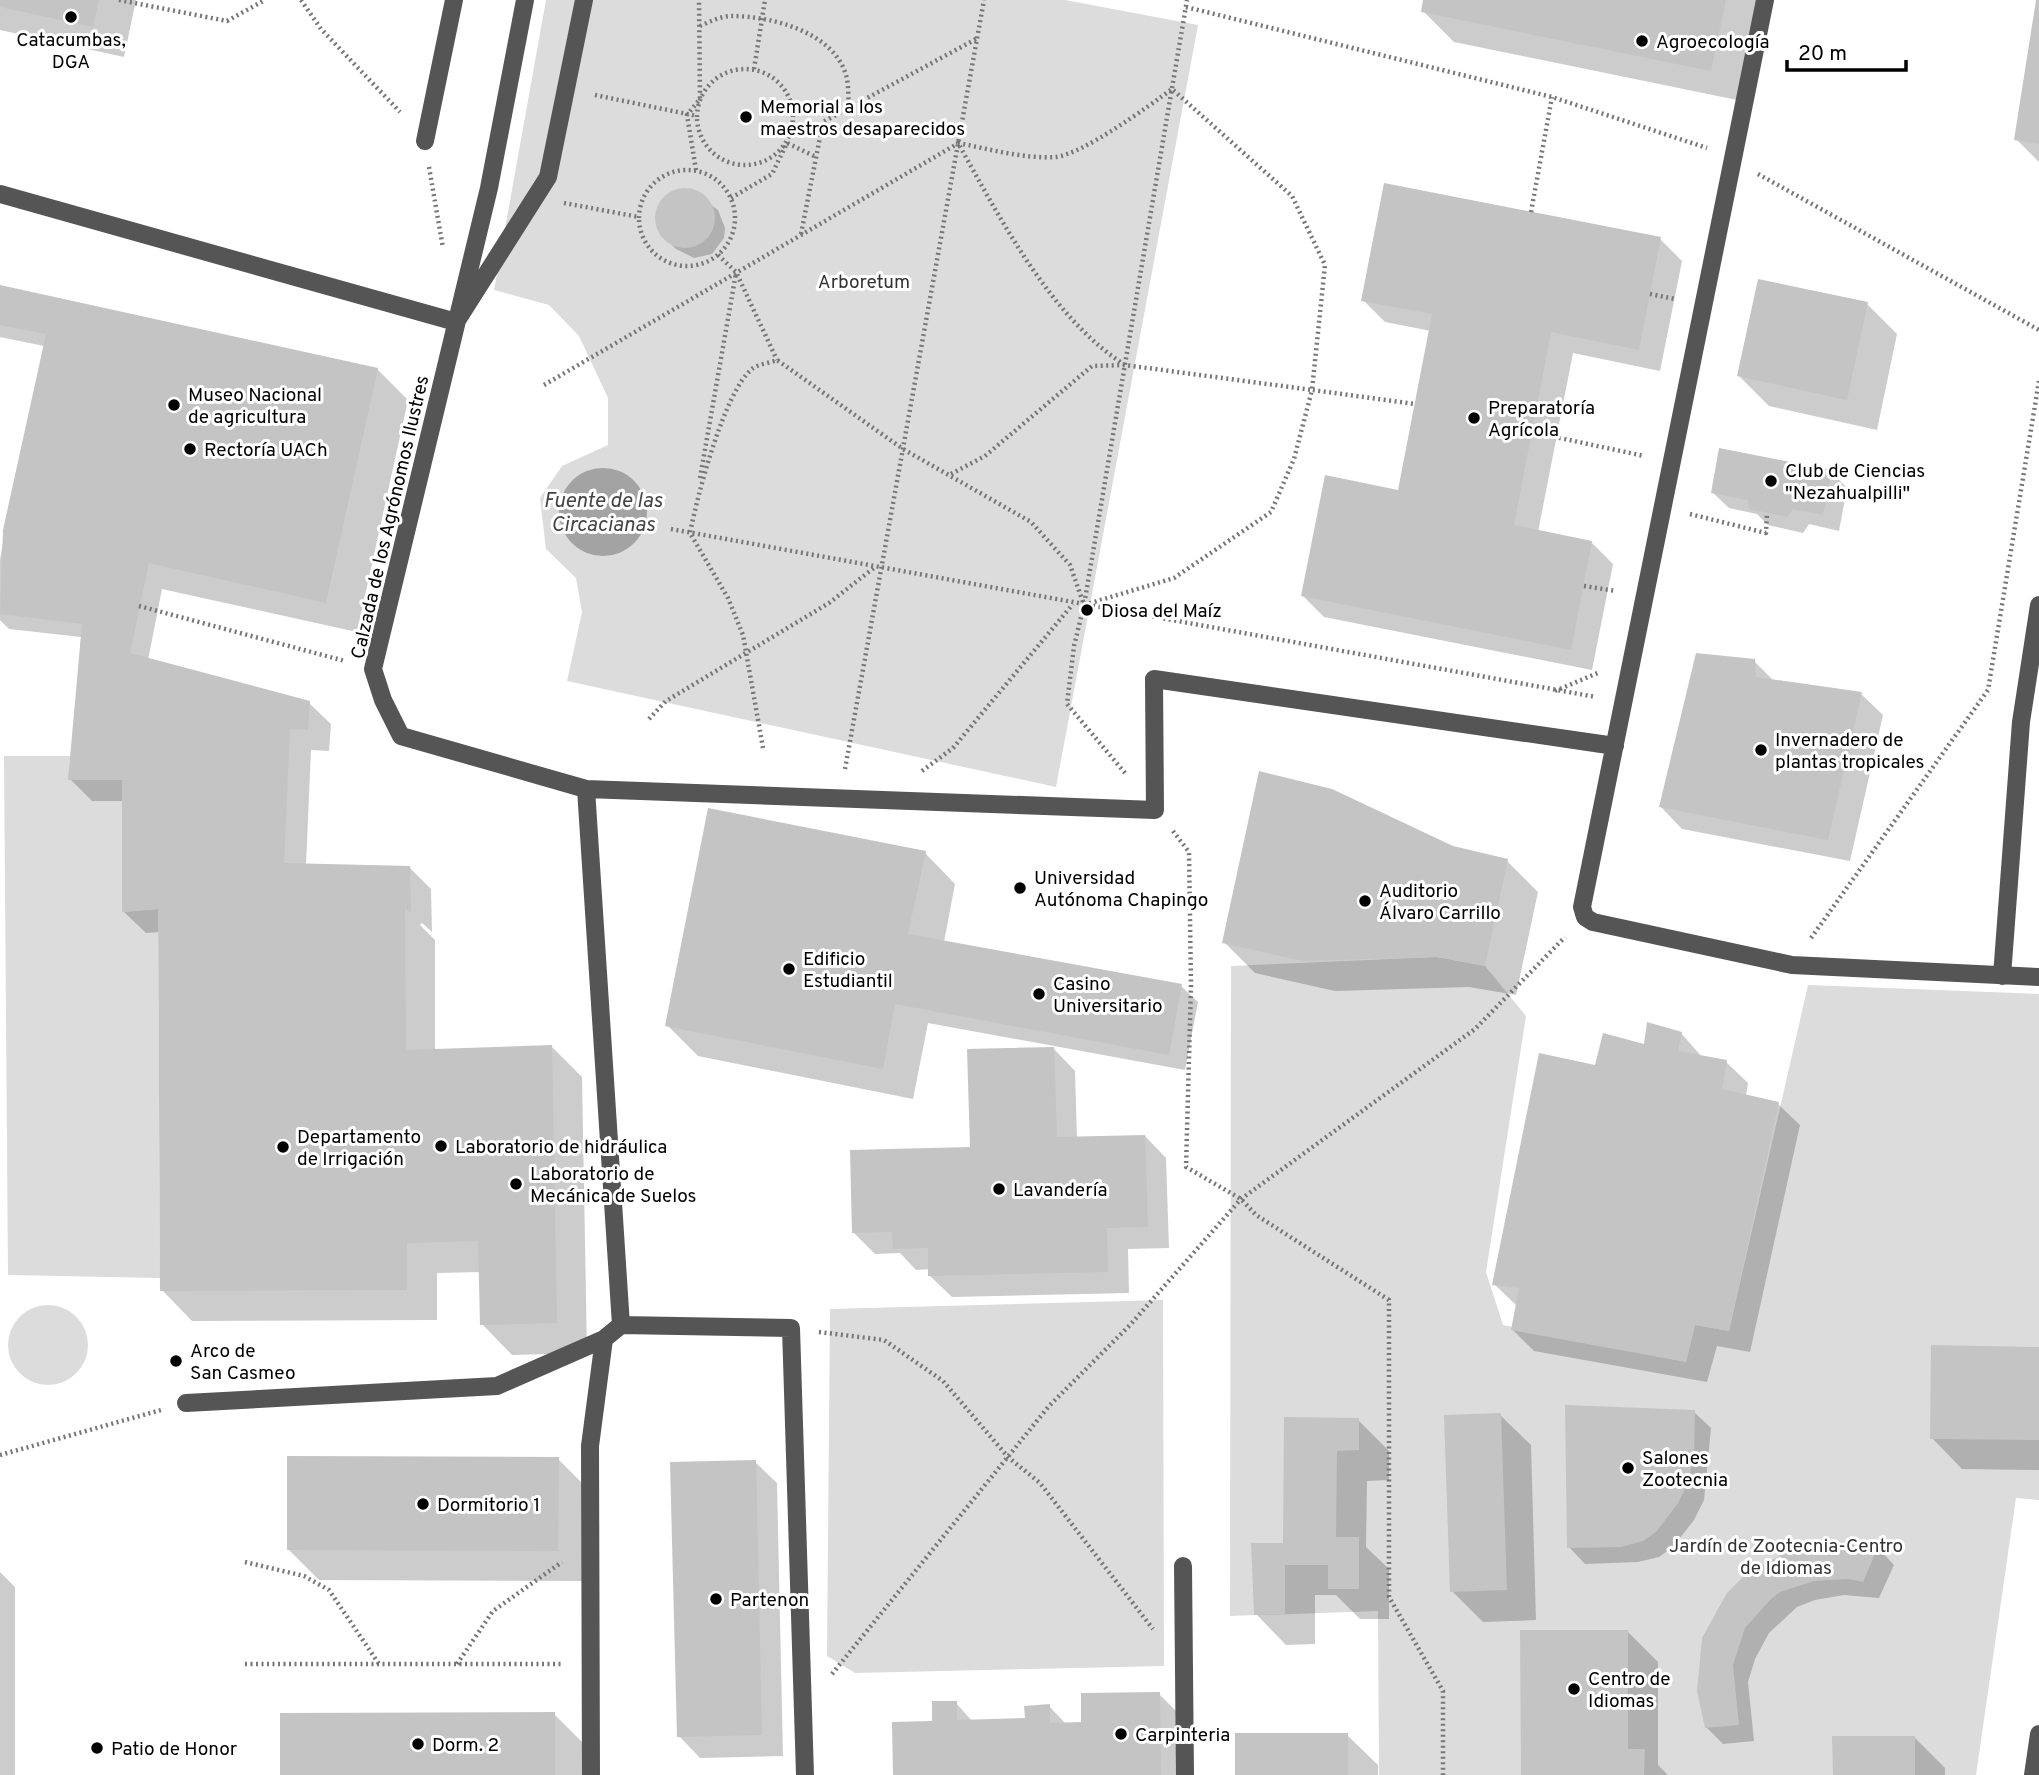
<svg xmlns="http://www.w3.org/2000/svg" width="2039" height="1775" viewBox="0 0 2039 1775" font-family="Overpass,sans-serif">
  <style>
    .green { fill: #dcdcdc }
    .water { fill: #a3a3a3 }
    .shadow { fill: #0003 }
    .building { fill: #c4c4c4 }
    .lines { fill: none; stroke-linecap: round; stroke-linejoin: round }
    .path { stroke: #777; stroke-width: 4.5; stroke-dasharray: 2 3.5; stroke-linecap: butt }
    .minor { stroke: #555; stroke-width: 18 }
    .poi-dot { fill: #000; stroke: #fff; stroke-width: 2.5 }
    .labels { text-anchor: middle; stroke-width: 6; stroke-linejoin: round; paint-order: stroke }
    .poi-label { font-size: 19px; fill: #000; stroke: #fff; text-anchor: start }
    .park-label { font-size: 19px; fill: #333; stroke: #fff }
    .street-label { font-size: 19px; fill: #000; stroke: #fff }
    .water-label { font-size: 21px; font-style: italic; fill: #444; stroke: #fff }
  </style>
  <rect width="100%" height="100%" fill="#fff"/>
  <path class="green" d="M546,0H1065L1198,25L1056,787L567,681L582,612L576,578L546,549L540,498L562,466L608,445V398L579,336L549,305L494,290Z
    M4,756H70L69,780H122V912L158,909L160,1278L8,1275Z
    M1437,957L1485,966L1526,1016L1486,1272L1503,1325L1686,1362L1695,1325L1729,1331L1808,985L2039,994V1500L2016,1498L1976,1775H1379L1378,1611L1230,1616L1231,966Z
    M1163,1300L1164,1666L855,1673L827,1656L830,1309Z
    M8 1345a40 40 0 1 1 80 0a40 40 0 1 1-80 0Z"/>
  <path class="water" d="M559 512a44 44 0 1 1 88 0a44 44 0 1 1-88 0Z"/>
  <path class="shadow" d="M0,0H136L124,57L0,30Z
    M1425,0H1762L1742,101L1454,42L1423,11Z
    M2038,0H2039V162L2016,139Z
    M691,190L718,210L725,228L724,238L712,254L694,258L676,249L664,237L660,230L657,212L660,204L674,192Z
    M1660,239L1682,261L1660,371L1573,353L1538,532L1591,542L1613,564L1592,670L1324,617L1303,596L1399,492L1431,331L1385,322L1363,300Z
    M0,286L377,369L408,400L357,632L162,589L148,660L309,703L331,724L329,751L311,750L306,865L409,867L431,889L432,932L422,923L420,925L435,940V1051L551,1046L582,1077L587,1353L512,1355L482,1324L481,1272L437,1273V1320L192,1321L162,1290L160,932L146,933L124,912V801H92L70,779L81,637L9,629L0,620V560L5,530L44,346L0,337Z
    M1867,304L1897,334L1877,430L1769,406L1739,376Z
    M1831,471L1847,488L1839,531L1809,524L1803,533L1768,525L1757,514L1729,508L1712,492Z
    M1754,661L1775,682L1861,694L1883,715L1850,861L1682,829L1661,807Z
    M1452,847L1507,861L1538,892L1516,995L1469,987L1335,991L1255,973L1224,942Z
    M925,853L955,884L944,942L1181,986L1198,1002L1185,1070L928,1023L913,1099L698,1056L667,1025Z
    M1681,1033L1702,1057L1726,1062L1748,1083L1746,1096L1778,1104L1800,1125L1750,1352L1717,1346L1707,1382L1534,1351L1513,1330L1517,1306L1494,1284L1597,1067Z
    M1054,1049L1075,1071L1077,1138L1145,1136L1166,1158L1169,1248L1128,1249L1129,1293L952,1297L930,1276V1269L916,1270L900,1253L875,1254L853,1232L972,1149Z
    M2039,1348V1470L1962,1469L1932,1438Z
    M1694,1412L1711,1428L1704,1500L1694,1520L1673,1547L1659,1557L1638,1562L1585,1564L1569,1547Z
    M1500,1415L1531,1445L1536,1620L1483,1622L1452,1591Z
    M1286,1419L1358,1420L1389,1451V1480L1367,1481L1366,1547L1389,1569V1619H1360L1336,1595H1315V1644L1286,1645L1256,1614L1285,1545Z
    M558,1459L589,1490L588,1581L319,1580L288,1549Z
    M755,1462L777,1483L783,1756L700,1758L679,1736Z
    M1848,1543L1878,1548L1894,1565L1879,1598L1844,1595L1815,1600L1797,1607L1769,1633L1755,1659L1748,1682L1754,1741L1723,1744L1707,1728L1704,1638L1718,1609L1747,1575Z
    M0,1572L15,1587V1775H0Z
    M1627,1631L1658,1662V1765L1668,1775H1522Z
    M1159,1694L1176,1711L1177,1775H895L934,1723L956,1703L972,1721L1027,1720L1049,1706L1065,1723L1083,1724Z
    M554,1714L585,1745V1775H282Z
    M1347,1735L1378,1765V1775H1237Z
    M1914,1737L1945,1768V1775H1835Z"/>
  <path class="building" d="M0,0H99L93,27L0,7Z
    M1423,0H1726L1711,71L1421,12Z
    M2036,0H2039V144L2014,140Z
    M1384,183L1661,237L1639,350L1551,332L1514,525L1592,541L1571,650L1301,596L1325,475L1398,490L1432,314L1361,301Z
    M655 218a30 30 0 1 1 60 0a30 30 0 1 1-60 0Z
    M1758,279L1868,302L1847,400L1737,376Z
    M0,285L378,368L326,603L149,563L130,653L310,701L308,730L290,729L284,863L410,866L411,913L405,908L406,1050L552,1045L557,1323L480,1325L478,1241L407,1243V1290L160,1291L158,909L122,912V780H68L82,624L0,614L3,530L46,334L0,325Z
    M1719,448L1832,470L1823,515L1793,509L1787,517L1749,509L1748,500L1711,493Z
    M1696,653L1755,659L1756,677L1862,692L1828,840L1659,807Z
    M1259,771L1332,789L1453,846L1508,859L1485,966L1437,957L1303,961L1222,943Z
    M708,808L926,851L908,934L1182,984L1169,1055L895,1004L883,1069L665,1026Z
    M1647,1022L1682,1032L1678,1051L1727,1060L1722,1089L1779,1102L1729,1331L1695,1325L1686,1362L1511,1330L1519,1288L1492,1285L1539,1053L1595,1065L1603,1033L1644,1044Z
    M1054,1047L1057,1137L1145,1135L1148,1227L1107,1228L1108,1272L928,1276V1248L893,1249L892,1232L852,1233L850,1150L970,1147L967,1049Z
    M1931,1345L2039,1347V1440L1930,1439Z
    M1565,1405L1695,1410L1694,1454L1688,1483L1678,1503L1657,1531L1643,1541L1621,1547L1567,1548Z
    M1501,1413L1507,1590L1450,1592L1444,1415Z
    M1284,1417L1359,1418V1450L1337,1451L1336,1537H1359V1589H1328V1565H1285V1614L1254,1615L1251,1543H1283Z
    M287,1456L559,1457L558,1551L287,1550Z
    M756,1460L762,1735L677,1737L670,1462Z
    M1848,1541L1878,1547L1863,1582L1848,1579L1814,1581L1780,1592L1770,1600L1745,1628L1733,1665L1739,1725L1705,1728L1697,1691L1702,1638L1727,1593L1746,1574L1794,1548Z
    M1520,1630H1628V1749H1645L1644,1775H1521Z
    M1160,1692L1161,1775H893L892,1722L932,1721V1701H957V1720L1025,1718L1024,1706L1050,1704V1723L1081,1722V1693Z
    M555,1712V1775H280V1713Z
    M1235,1733H1348V1775H1235Z
    M1832,1736H1915V1775H1833Z"/>
  <g class="lines">
    <path class="path" d="M119,0L227,21L265,0
      M301,0L321,29L400,112
      M1186,7L1552,97L1707,148
      M700,26C709,22 721,16 731,16C770,16 833,31 846,75C849,85 848,98 849,108
      M697 117a48 48 0 1 1 96 0a48 48 0 1 1-96 0Z
      M754,69L765,0
      M595,95L697,116
      M429,167L443,248
      M639 218a48 48 0 1 1 96 0a48 48 0 1 1-96 0Z
      M696,170L687,115L700,99L699,0
      M1758,174L2039,330
      M731,198L772,174L787,143L816,157
      M564,203L639,217
      M1531,212L1552,97
      M801,234L823,122L976,39
      M718,255L736,272L777,360
      M1650,294L1675,299
      M544,385L957,144
      M1532,432L1644,456
      M951,474L985,456L1092,366L1125,365L1312,390L1325,265L1292,196L1172,89C1149,106 1082,155 1055,157C1024,159 989,149 958,143C1000,218 1051,318 1125,365
      M700,478L736,273
      M1690,514L1766,533L1767,513
      M671,529L1596,697
      M1584,586L1616,591
      M139,606L345,661
      M1555,691L1600,672
      M649,719L666,701L829,603L875,567
      M763,748L743,635L728,598L690,533C697,497 724,392 752,369C758,364 770,363 777,360L903,449L1031,522L1070,565L1084,605L1174,578L1271,512L1294,459L1312,390L1415,404
      M845,769L984,0
      M922,771L953,748L1073,604
      M1125,773L1067,704L1074,646L1084,605L1187,0
      M1173,831L1189,852L1191,986L1186,1167L1241,1199L1256,1215L1389,1300V1597L1443,1691V1775
      M1811,938L1988,690L2039,381
      M819,1332L884,1340L943,1381L1008,1457L1040,1483L1153,1629
      M0,1455L161,1410
      M245,1562L304,1576L329,1590L379,1664
      M245,1664H561
      M457,1664L493,1611L562,1562
      M832,1674L1049,1406L1130,1325L1241,1199L1475,1029L1565,937"/>
    <path class="minor" d="M525,0L489,188L373,669L383,700L401,736L586,789
      M1765,0L1582,907L1585,917L1593,922L1792,965L2039,977
      M425,141L454,0
      M0,194L456,322L548,177L584,0
      M2002,976L2021,722L2039,605
      M186,1403L497,1386L604,1339L621,1325
      M1183,1566L1185,1775
      M591,1775L590,1446L604,1339
      M805,1775L791,1328L621,1325L586,789L1155,810L1154,679L1615,746
      M2033,1775L2039,1734"/>
  </g>
  <g class="poi-dot">
    <circle cx="71" cy="17" r="7"/>
    <circle cx="1642" cy="41" r="7"/>
    <circle cx="746" cy="117" r="7"/>
    <circle cx="174" cy="405" r="7"/>
    <circle cx="1474" cy="418" r="7"/>
    <circle cx="190" cy="449" r="7"/>
    <circle cx="1771" cy="481" r="7"/>
    <circle cx="1087" cy="610" r="7"/>
    <circle cx="1761" cy="750" r="7"/>
    <circle cx="1020" cy="888" r="7"/>
    <circle cx="1365" cy="901" r="7"/>
    <circle cx="789" cy="969" r="7"/>
    <circle cx="1039" cy="994" r="7"/>
    <circle cx="441" cy="1146" r="7"/>
    <circle cx="283" cy="1147" r="7"/>
    <circle cx="516" cy="1184" r="7"/>
    <circle cx="999" cy="1189" r="7"/>
    <circle cx="176" cy="1361" r="7"/>
    <circle cx="1628" cy="1468" r="7"/>
    <circle cx="423" cy="1504" r="7"/>
    <circle cx="716" cy="1599" r="7"/>
    <circle cx="1574" cy="1689" r="7"/>
    <circle cx="1121" cy="1734" r="7"/>
    <circle cx="418" cy="1744" r="7"/>
    <circle cx="97" cy="1748" r="7"/>
  </g>
  <g class="labels">
    <g class="poi-label">
      <text x="71" y="46" text-anchor="middle">Catacumbas,<tspan x="71" dy="22">DGA</tspan></text>
      <text x="1656" y="48">Agroecología</text>
      <text x="760" y="113">Memorial a los<tspan x="760" dy="22">maestros desaparecidos</tspan></text>
      <text x="188" y="401">Museo Nacional<tspan x="188" dy="22">de agricultura</tspan></text>
      <text x="1488" y="414">Preparatoría<tspan x="1488" dy="22">Agrícola</tspan></text>
      <text x="204" y="456">Rectoría UACh</text>
      <text x="1785" y="477">Club de Ciencias<tspan x="1785" dy="22">"Nezahualpilli"</tspan></text>
      <text x="1101" y="617">Diosa del Maíz</text>
      <text x="1775" y="746">Invernadero de<tspan x="1775" dy="22">plantas tropicales</tspan></text>
      <text x="1034" y="884">Universidad<tspan x="1034" dy="22">Autónoma Chapingo</tspan></text>
      <text x="1379" y="897">Auditorio<tspan x="1379" dy="22">Álvaro Carrillo</tspan></text>
      <text x="803" y="965">Edificio<tspan x="803" dy="22">Estudiantil</tspan></text>
      <text x="1053" y="990">Casino<tspan x="1053" dy="22">Universitario</tspan></text>
      <text x="297" y="1143">Departamento<tspan x="297" dy="22">de Irrigación</tspan></text>
      <text x="455" y="1153">Laboratorio de hidráulica</text>
      <text x="530" y="1180">Laboratorio de<tspan x="530" dy="22">Mecánica de Suelos</tspan></text>
      <text x="1013" y="1196">Lavandería</text>
      <text x="190" y="1357">Arco de<tspan x="190" dy="22">San Casmeo</tspan></text>
      <text x="1642" y="1464">Salones<tspan x="1642" dy="22">Zootecnia</tspan></text>
      <text x="437" y="1511">Dormitorio 1</text>
      <text x="730" y="1606">Partenon</text>
      <text x="1588" y="1685">Centro de<tspan x="1588" dy="22">Idiomas</tspan></text>
      <text x="1135" y="1741">Carpinteria</text>
      <text x="432" y="1751">Dorm. 2</text>
      <text x="111" y="1755">Patio de Honor</text>
    </g>
    <g class="park-label">
      <text x="864" y="288">Arboretum</text>
      <text x="1786" y="1552">Jardín de Zootecnia-Centro<tspan x="1786" dy="22">de Idiomas</tspan></text>
    </g>
    <g class="street-label">
      <text transform="translate(389 517) rotate(-77)" y="7">Calzada de los Agrónomos Ilustres</text>
    </g>
    <g class="water-label">
      <text x="603" y="507">Fuente de las<tspan x="603" dy="24">Circacianas</tspan></text>
    </g>
  </g>
  <path d="M1787 60v10h119v-10" fill="none" stroke="#000000" stroke-width="3.5"/>
  <text x="1798" y="60" font-size="21" fill="#000000" stroke="#ffffff" stroke-width="5" paint-order="stroke">20 m</text>
</svg>
